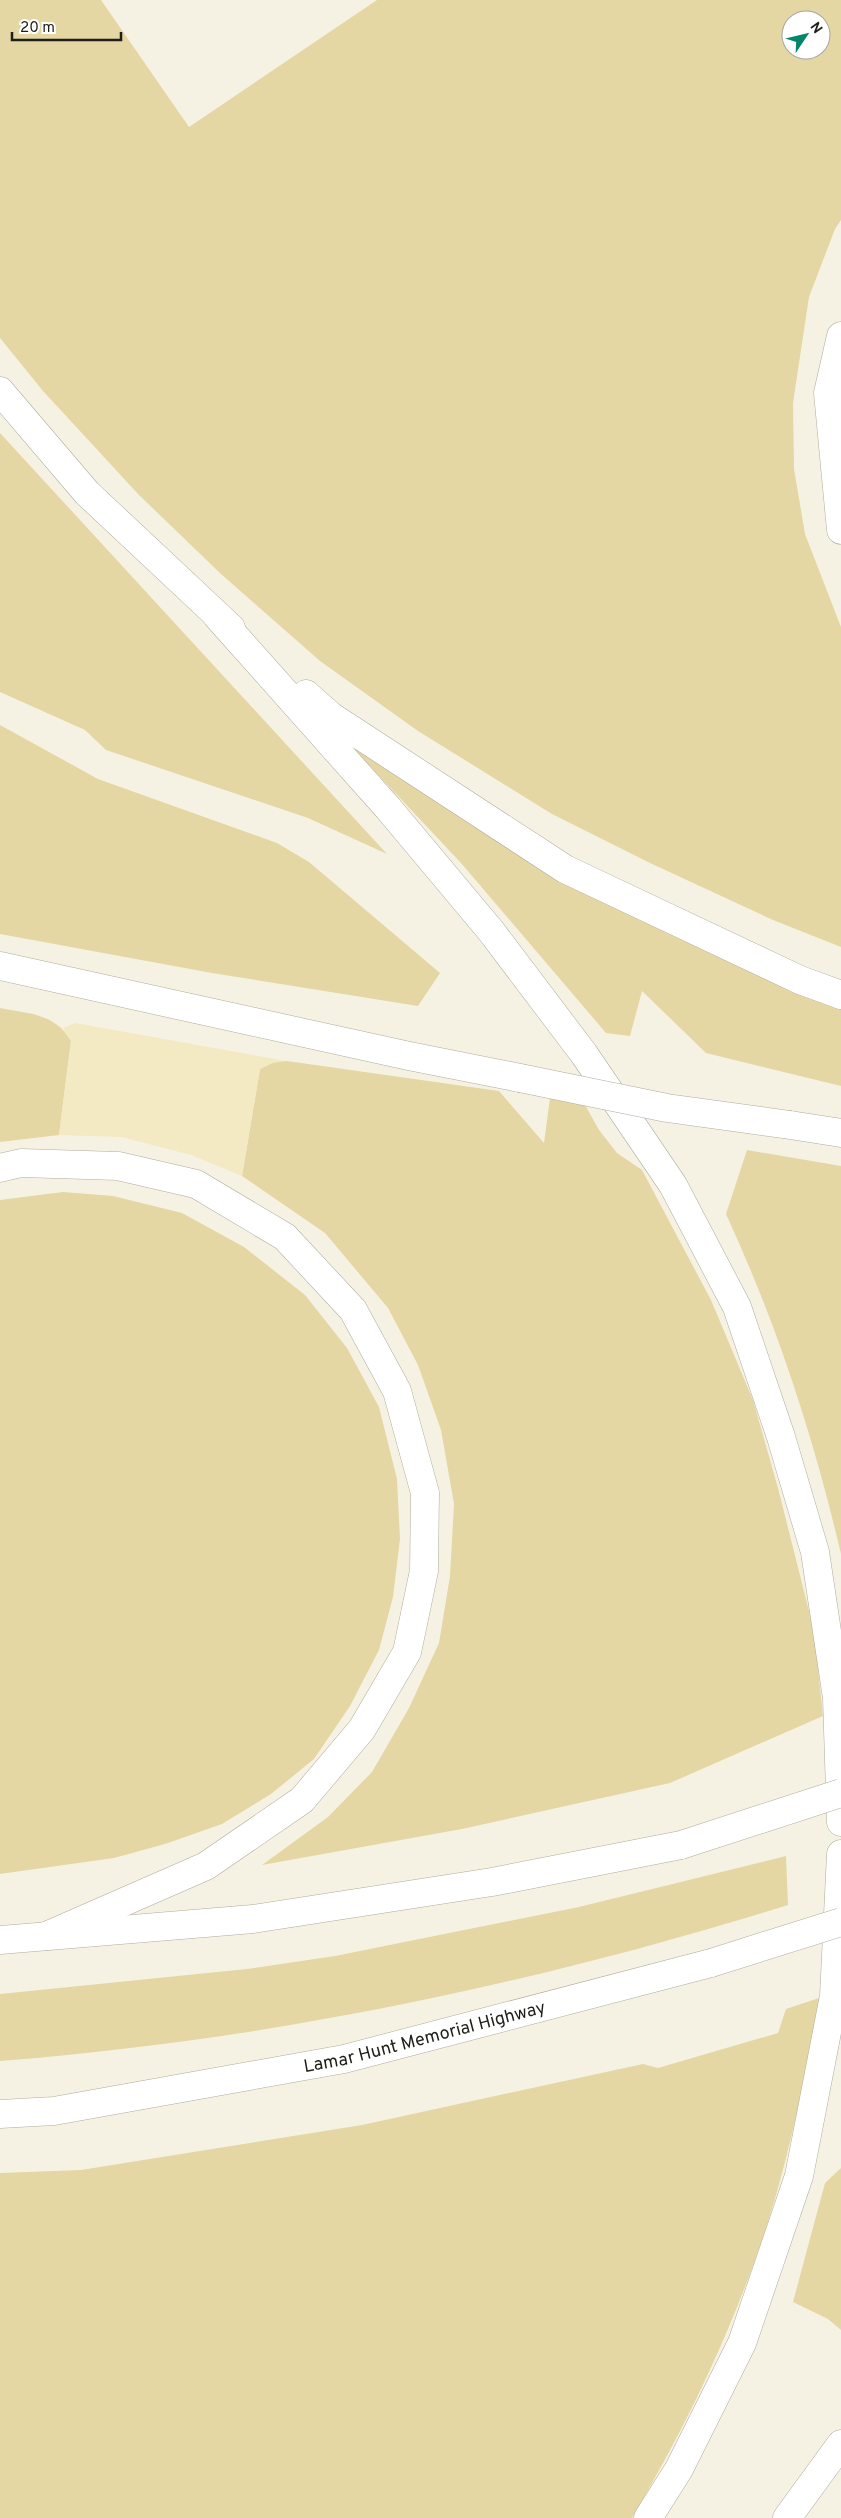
<svg xmlns="http://www.w3.org/2000/svg" width="841" height="2518" viewBox="0 0 841 2518" font-family="Overpass,sans-serif">
  <style>
    .green { fill: #e4d7a3; fill-rule: evenodd }
    .sand { fill: #f3e9c3 }
    .lines { fill: none; stroke-linecap: round; stroke-linejoin: round }
    .motorway-casing { stroke: #afac9d; stroke-width: 29 }
    .motorway { stroke: #fff; stroke-width: 28 }
    .motorway-bridge-casing { stroke: #afac9d; stroke-width: 29; stroke-linecap: butt }
    .motorway-bridge { stroke: #fff; stroke-width: 28 }
    .labels { text-anchor: middle; stroke-width: 4; stroke-linejoin: round; paint-order: stroke }
    .street-label { font-size: 18px; fill: #1f1e18; stroke: #fff }
  </style>
  <rect width="100%" height="100%" fill="#f6f2e3"/>
  <path class="green" d="M0,0H101L189,127L377,0H841V220L835,229L809,297L793,403L794,469L805,534L841,627V947L773,920L650,863L552,814L418,731L320,661L221,574L139,495L43,391L0,338ZM791,20H821V50H791Z
    M0,433L387,854L308,818L106,750L85,730L0,692Z
    M0,725L98,779L277,843L309,862L440,973L418,1006L212,973L0,934Z
    M335,729L841,1004V1086L706,1053L642,991L630,1036L606,1033L461,863Z
    M0,1008C29,1014 55,1013 71,1041L59,1135L0,1142Z
    M287,1061L499,1091L544,1143L550,1098L584,1103L599,1130L617,1153L642,1170L711,1300L753,1400L778,1488L814,1631L823,1716L670,1783L462,1829L262,1865L328,1817L372,1772L409,1708L439,1643L450,1576L454,1504L441,1430L418,1365L388,1308L325,1233L242,1176L260,1069L273,1062Z
    M747,1150L841,1166V1554C813,1435 777,1325 726,1214Z
    M63,1192L113,1196L182,1213L244,1247L305,1295L347,1348L379,1407L397,1479L400,1539L393,1597L379,1650L350,1706L314,1759L271,1794L222,1824L165,1844L114,1858L0,1874V1200Z
    M786,1856L788,1905C531,1985 268,2040 0,2061V1994L247,1969L335,1956L579,1907Z
    M822,1997C804,2078 789,2161 762,2240C729,2337 684,2430 632,2518H0V2173L81,2170L362,2125L643,2064L658,2068L778,2033L786,2009Z
    M841,2168V2330L828,2319L793,2302L825,2183Z"/>
  <path class="sand" d="M75,1023L286,1061L273,1063L260,1069L242,1176L191,1155L122,1137L59,1135L71,1041L63,1028Z"/>
  <g class="lines">
    <g class="motorway-casing">
      <g id="motorway">
        <path d="M841,336L828,393L841,530"/>
        <path d="M0,391L87,493L231,628"/>
        <path d="M217,616L388,808L491,931L584,1054L673,1185L737,1307L781,1437L815,1552L837,1698L841,1822"/>
        <path d="M306,694L332,717L565,869L800,980L841,995"/>
        <path d="M0,966L409,1056L520,1078"/>
        <path d="M790,1125L841,1133"/>
        <path d="M0,1168L21,1163L118,1166L196,1184L285,1237L353,1310L397,1391L425,1493L424,1571L407,1652L362,1729L302,1800L206,1866L46,1936"/>
        <path d="M0,1940L253,1919L492,1882L681,1845"/>
        <path id="s1" d="M0,2114L54,2111L344,2059L711,1963"/>
        <path d="M648,2518L679,2469L742,2343L799,2176L834,1996L841,1854"/>
        <path d="M787,2518L841,2444"/>
      </g>
    </g>
    <use href="#motorway" class="motorway"/>
    <g class="motorway-bridge-casing">
      <path id="motorway-bridge" d="M520,1078L667,1108L790,1125
        M681,1845L841,1793
        M711,1963L841,1922"/>
    </g>
    <use href="#motorway-bridge" class="motorway-bridge"/>
  </g>
  <g class="labels">
    <g class="street-label">
      <text dy="6" stroke="none"><textPath href="#s1" startOffset="432">Lamar Hunt Memorial Highway</textPath></text>
    </g>
  </g>
  <g transform="translate(806 35) rotate(55)"><circle r="24" fill="#ffffff" stroke="#a5a5a3"/>
  <path d="M0-4L9 19L0 12L-9 19Z" fill="#038669"/>
  <text y="-8" font-size="14" font-weight="bold" text-anchor="middle" fill="#1f1e18">N</text>
  </g>
  <path d="M12 32v8h109v-8" fill="none" stroke="#1f1e18" stroke-width="2.5"/>
  <text x="20" y="32" font-size="15" fill="#1f1e18" stroke="#ffffff" stroke-width="4" paint-order="stroke">20 m</text>
</svg>
